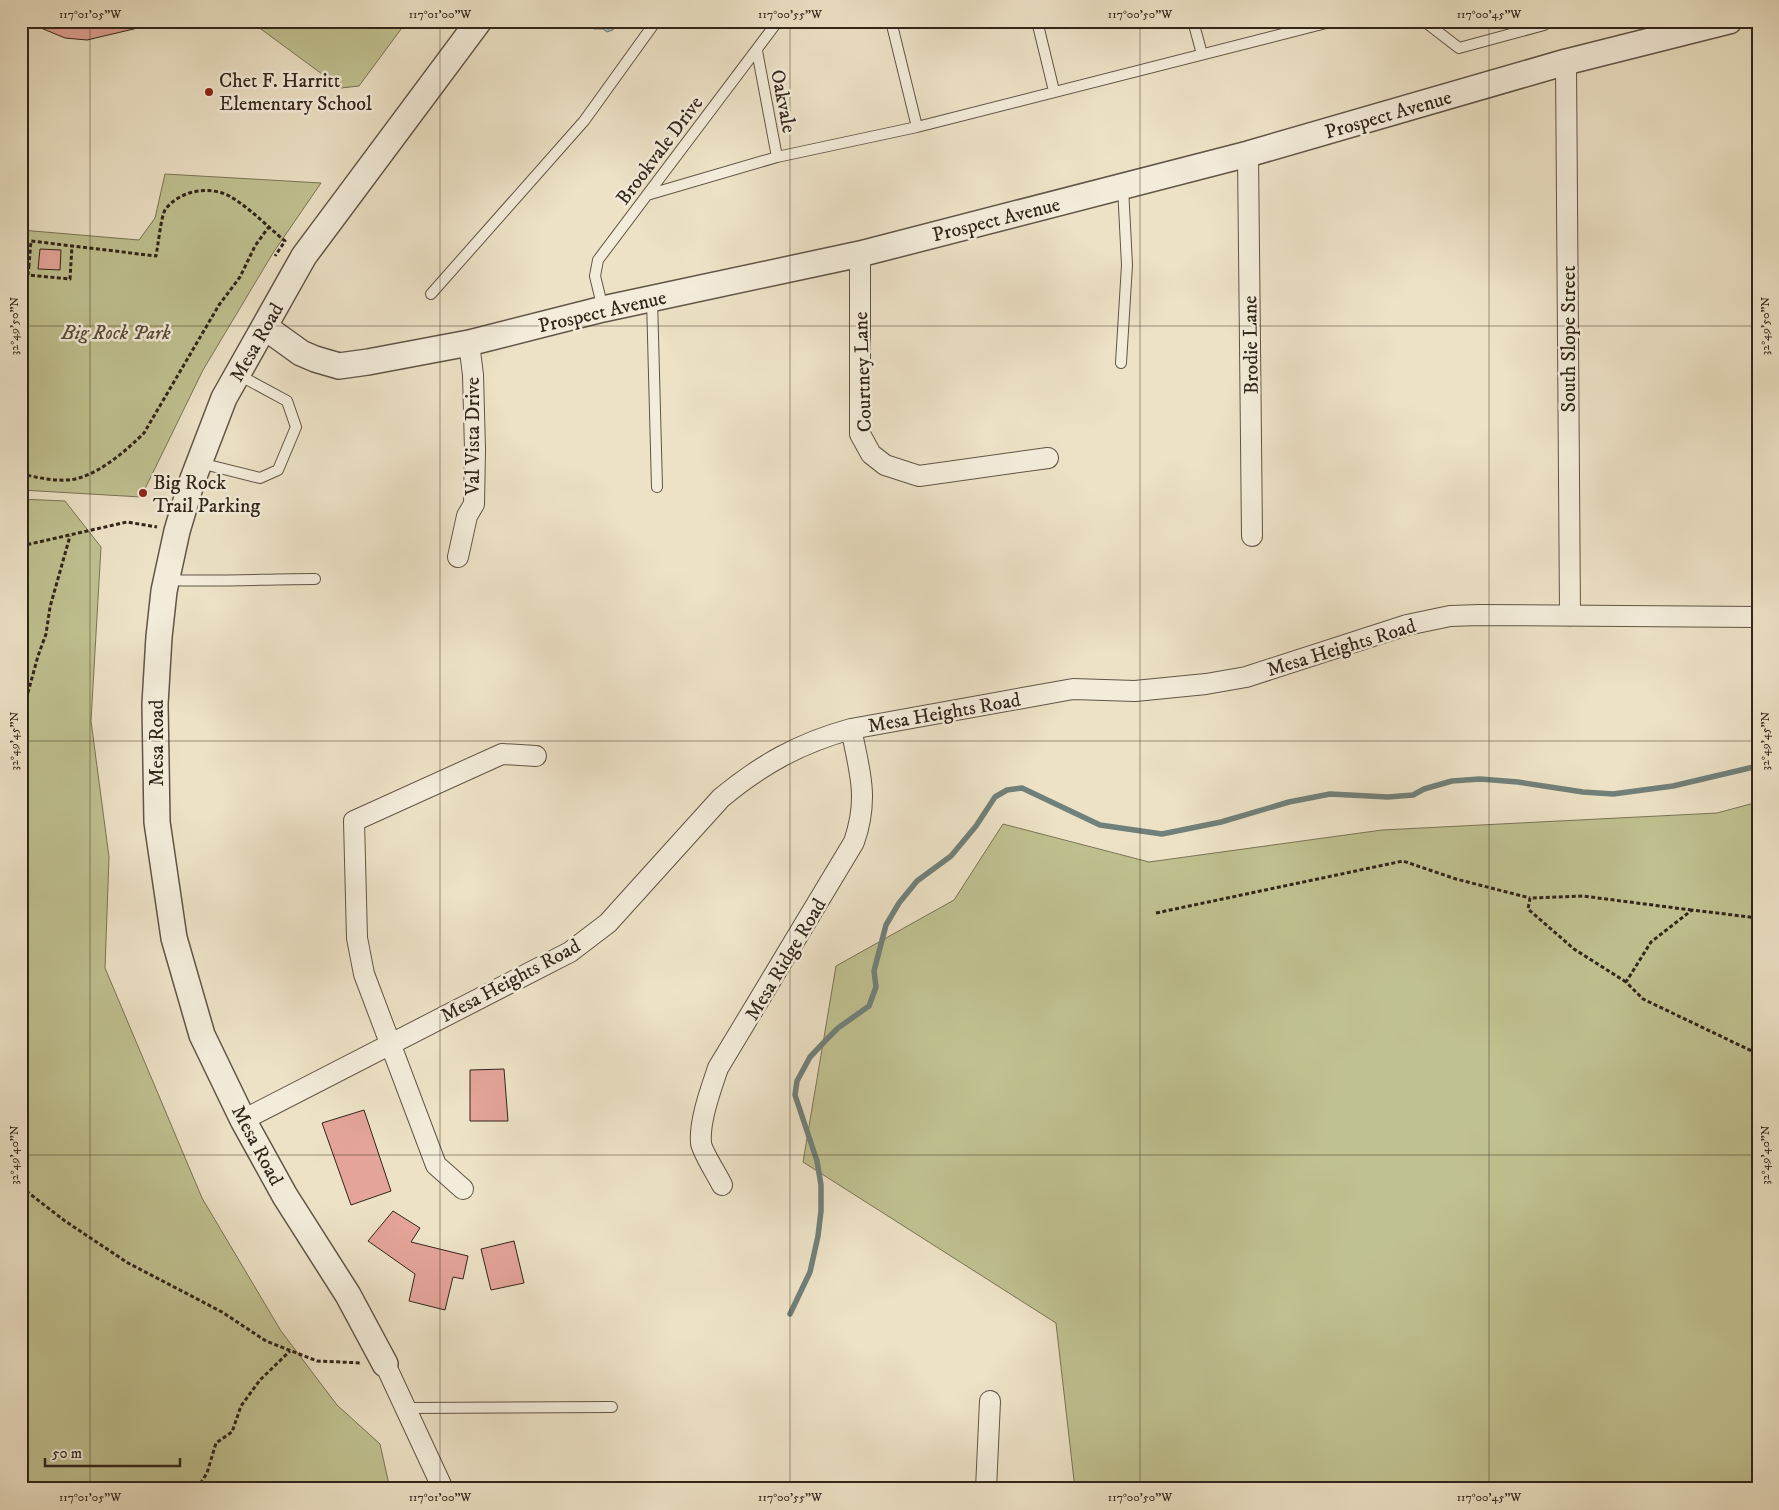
<svg xmlns="http://www.w3.org/2000/svg" width="1779" height="1510" viewBox="0 0 1779 1510" font-family="'IM FELL DW Pica',serif">
  <style>
    .green { fill: #c0c190; stroke: #797356 }
    .water { fill: #9abdba; stroke: #70807a }
    .lines { fill: none; stroke-linecap: round; stroke-linejoin: round }
    .stream { stroke: #70807a; stroke-width: 5.5 }
    .building { fill: #e4a499; stroke: #32251b }
    .service-casing { stroke: #615446; stroke-width: 12 }
    .minor-casing { stroke: #615446; stroke-width: 22 }
    .tertiary-casing { stroke: #615446; stroke-width: 28 }
    .path { stroke: #32251b; stroke-width: 3; stroke-dasharray: 4 2.5; stroke-linecap: butt }
    .service { stroke: #f3ecda; stroke-width: 10 }
    .minor { stroke: #f3ecda; stroke-width: 20 }
    .tertiary { stroke: #f3ecda; stroke-width: 25 }
    .ticks { fill: none; stroke: #32251b; stroke-width: 1; stroke-opacity: 0.45 }
    .poi-dot { fill: #8f2418; stroke: #f3ecda; stroke-width: 2 }
    .labels { text-anchor: middle; stroke-width: 5; stroke-linejoin: round; paint-order: stroke }
    .poi-label { font-size: 20px; fill: #32251b; stroke: #f3ecda; text-anchor: start }
    .street-label { font-size: 20px; fill: #32251b; stroke: #f3ecda }
    .park-label { font-size: 20px; font-style: italic; fill: #564c38; stroke: #f3ecda }
    .neatline { fill: none; stroke: #32251b; stroke-width: 2 }
    .ticks-label { font-size: 12px; text-anchor: middle; fill: #32251b }
  </style>
  <rect width="100%" height="100%" fill="#ede2c6"/>
  <filter id="stains"><feTurbulence type="fractalNoise" baseFrequency=".004" numOctaves="4"/><feColorMatrix values="0 0 0 0 .2 0 0 0 0 .09 0 0 0 0 .02 0 0 0 .5 -.17"/></filter>
  <radialGradient id="worn" r=".72"><stop offset=".6" stop-color="#630" stop-opacity="0"/><stop offset="1" stop-color="#630" stop-opacity=".3"/></radialGradient>
  <path class="green" d="M250,21H407L359,86L341,88Z
    M165,174L321,183L273,253L203,370L141,497L21,490V230L139,240L155,218Z
    M21,499L65,501L101,547L91,721L109,857L105,968L202,1198L281,1331L337,1405L380,1444L390,1489H21Z
    M1758,802V1489H1075L1056,1323L803,1162L836,966L954,900L1003,824L1149,862L1382,830L1717,813Z"/>
  <path class="water" d="M589,21H612L615,26L613,30L607,32L603,29H594L589,25Z"/>
  <g class="lines">
    <path class="stream" d="M790,1314L810,1272L818,1236L821,1211V1185L817,1161L795,1095L797,1081L810,1057L828,1038L838,1028L869,1006L876,987L874,971L886,925L899,903L917,881L951,856L976,826L995,797L1007,790L1022,788L1100,825L1162,834L1221,822L1289,802L1330,794L1388,797L1413,795L1424,789L1452,781L1480,779L1518,782L1583,792L1613,794L1673,786L1758,766"/>
  </g>
  <path class="building" d="M24,21H141L142,27L87,40L65,38Z
    M40,249L61,250L60,270L38,269Z
    M504,1069L508,1121H470V1070Z
    M364,1110L391,1191L351,1205L322,1123Z
    M393,1211L420,1228L411,1242L468,1256L463,1279L453,1277L445,1310L409,1301L415,1274L368,1241Z
    M514,1241L524,1283L491,1290L481,1249Z"/>
  <g class="lines">
    <g class="service-casing">
      <path id="service" d="M891,21L917,127
        M1037,21L1054,91
        M1193,21L1202,54
        M1424,21L1459,48L1544,25V21
        M757,51L777,157
        M647,195L777,157L917,127L1334,21
        M431,294L584,121L656,21
        M652,299L657,487
        M603,309L595,276L598,260L778,21
        M1121,363L1127,265L1123,187
        M200,463L260,478L278,470L296,427L287,401L237,374
        M167,580C216,582 266,579 315,579
        M406,1408L612,1407"/>
    </g>
    <g class="minor-casing">
      <path id="minor" d="M1566,62L1570,616
        M1248,154L1252,536
        M860,254V434L871,454L885,465L919,476L1048,458
        M458,557L467,516L474,504L475,450L473,375L469,343
        M243,1120L570,952L608,923L721,798C762,764 800,743 851,729L1073,689L1135,691L1206,684L1246,677L1407,625L1450,616L1479,615L1758,617
        M722,1185C718,1176 702,1152 701,1143C699,1121 711,1089 718,1068L854,842C869,799 860,772 851,729
        M463,1189L436,1165L364,974L357,938L354,821L502,754L536,756
        M385,1364L443,1489
        M986,1489L990,1401"/>
    </g>
    <g class="tertiary-casing">
      <path id="tertiary" d="M265,327L301,353L315,359L339,366L368,362L469,343L603,309L860,254L1248,154L1566,62L1729,21
        M385,1364L348,1295L285,1196L243,1120L202,1035L174,938L157,822L155,704L159,637L164,591L177,531L191,484L224,398L304,256L479,21"/>
    </g>
    <path class="path" d="M29,265L28,275L70,279L72,246
      M21,266L29,265L31,241L156,256C158,246 161,217 165,210C179,190 211,185 231,197C251,209 268,227 285,241L275,256
      M21,474C36,477 51,481 67,480C94,479 126,451 144,433L219,305L240,277L255,246L268,228
      M21,546L127,522L157,527
      M21,718L38,656L46,634L50,607L70,536
      M1156,913L1403,861L1456,879L1530,898
      M1758,918L1692,910L1651,942L1626,982L1643,999L1758,1054
      M1626,982L1574,949L1528,909L1530,898L1583,896L1691,910
      M21,1187L65,1221L128,1263L222,1312L266,1341L317,1361L362,1363
      M197,1489L207,1473L216,1443L232,1432L241,1406L260,1380L290,1351"/>
    <use href="#service" class="service"/>
    <use href="#minor" class="minor"/>
    <use href="#tertiary" class="tertiary"/>
  </g>
  <path class="ticks" d="M90,21V1489M440,21V1489M790,21V1489M1140,21V1489M1489,21V1489M21,326H1758M21,741H1758M21,1155H1758"/>
  <g class="poi-dot">
    <circle cx="209" cy="92" r="5"/>
    <circle cx="143" cy="493" r="5"/>
  </g>
  <g class="labels">
    <g class="poi-label">
      <text x="219" y="87">Chet F. Harritt<tspan x="219" dy="23">Elementary School</tspan></text>
      <text x="153" y="489">Big Rock<tspan x="153" dy="23">Trail Parking</tspan></text>
    </g>
    <g class="street-label">
      <text transform="translate(784 101) rotate(79)" y="7">Oakvale</text>
      <text transform="translate(1388 114) rotate(-16)" y="7">Prospect Avenue</text>
      <text transform="translate(659 150) rotate(-53)" y="7">Brookvale Drive</text>
      <text transform="translate(996 219) rotate(-14)" y="7">Prospect Avenue</text>
      <text transform="translate(602 311) rotate(-13)" y="7">Prospect Avenue</text>
      <text transform="translate(1568 339) rotate(-90)" y="7">South Slope Street</text>
      <text transform="translate(256 342) rotate(-60)" y="7">Mesa Road</text>
      <text transform="translate(1250 345) rotate(-91)" y="7">Brodie Lane</text>
      <text transform="translate(862 372) rotate(-92)" y="7">Courtney Lane</text>
      <text transform="translate(472 436) rotate(-90)" y="7">Val Vista Drive</text>
      <text transform="translate(1341 647) rotate(-17)" y="7">Mesa Heights Road</text>
      <text transform="translate(944 712) rotate(-10)" y="7">Mesa Heights Road</text>
      <text transform="translate(156 743) rotate(-90)" y="7">Mesa Road</text>
      <text transform="translate(785 959) rotate(-59)" y="7">Mesa Ridge Road</text>
      <text transform="translate(510 980) rotate(-28)" y="7">Mesa Heights Road</text>
      <text transform="translate(258 1145) rotate(62)" y="7">Mesa Road</text>
    </g>
    <g class="park-label">
      <text x="116" y="339">Big Rock Park</text>
    </g>
  </g>
  <rect width="1779" height="1510" fill="none" stroke="#ede2c6" stroke-width="55"/>
  <path d="M45 1458v8h135v-8" fill="none" stroke="#32251b" stroke-width="2.5"/>
  <text x="52" y="1458" font-size="15" fill="#32251b" stroke="#f3ecda" stroke-width="4" paint-order="stroke">50 m</text>
  <rect x="28" y="28" width="1724" height="1454" class="neatline"/>
  <g class="ticks-label">
    <text x="90" y="18">117°01'05"W</text>
    <text x="440" y="18">117°01'00"W</text>
    <text x="790" y="18">117°00'55"W</text>
    <text x="1140" y="18">117°00'50"W</text>
    <text x="1489" y="18">117°00'45"W</text>
    <text transform="translate(14 326) rotate(-90)" y="4">32°49'50"N</text>
    <text transform="translate(1765 326) rotate(-90)" y="4">32°49'50"N</text>
    <text transform="translate(14 741) rotate(-90)" y="4">32°49'45"N</text>
    <text transform="translate(1765 741) rotate(-90)" y="4">32°49'45"N</text>
    <text transform="translate(14 1155) rotate(-90)" y="4">32°49'40"N</text>
    <text transform="translate(1765 1155) rotate(-90)" y="4">32°49'40"N</text>
    <text x="90" y="1501">117°01'05"W</text>
    <text x="440" y="1501">117°01'00"W</text>
    <text x="790" y="1501">117°00'55"W</text>
    <text x="1140" y="1501">117°00'50"W</text>
    <text x="1489" y="1501">117°00'45"W</text>
  </g>
  <rect width="100%" height="100%" filter="url(#stains)"/>
  <rect width="100%" height="100%" fill="url(#worn)"/>
</svg>
